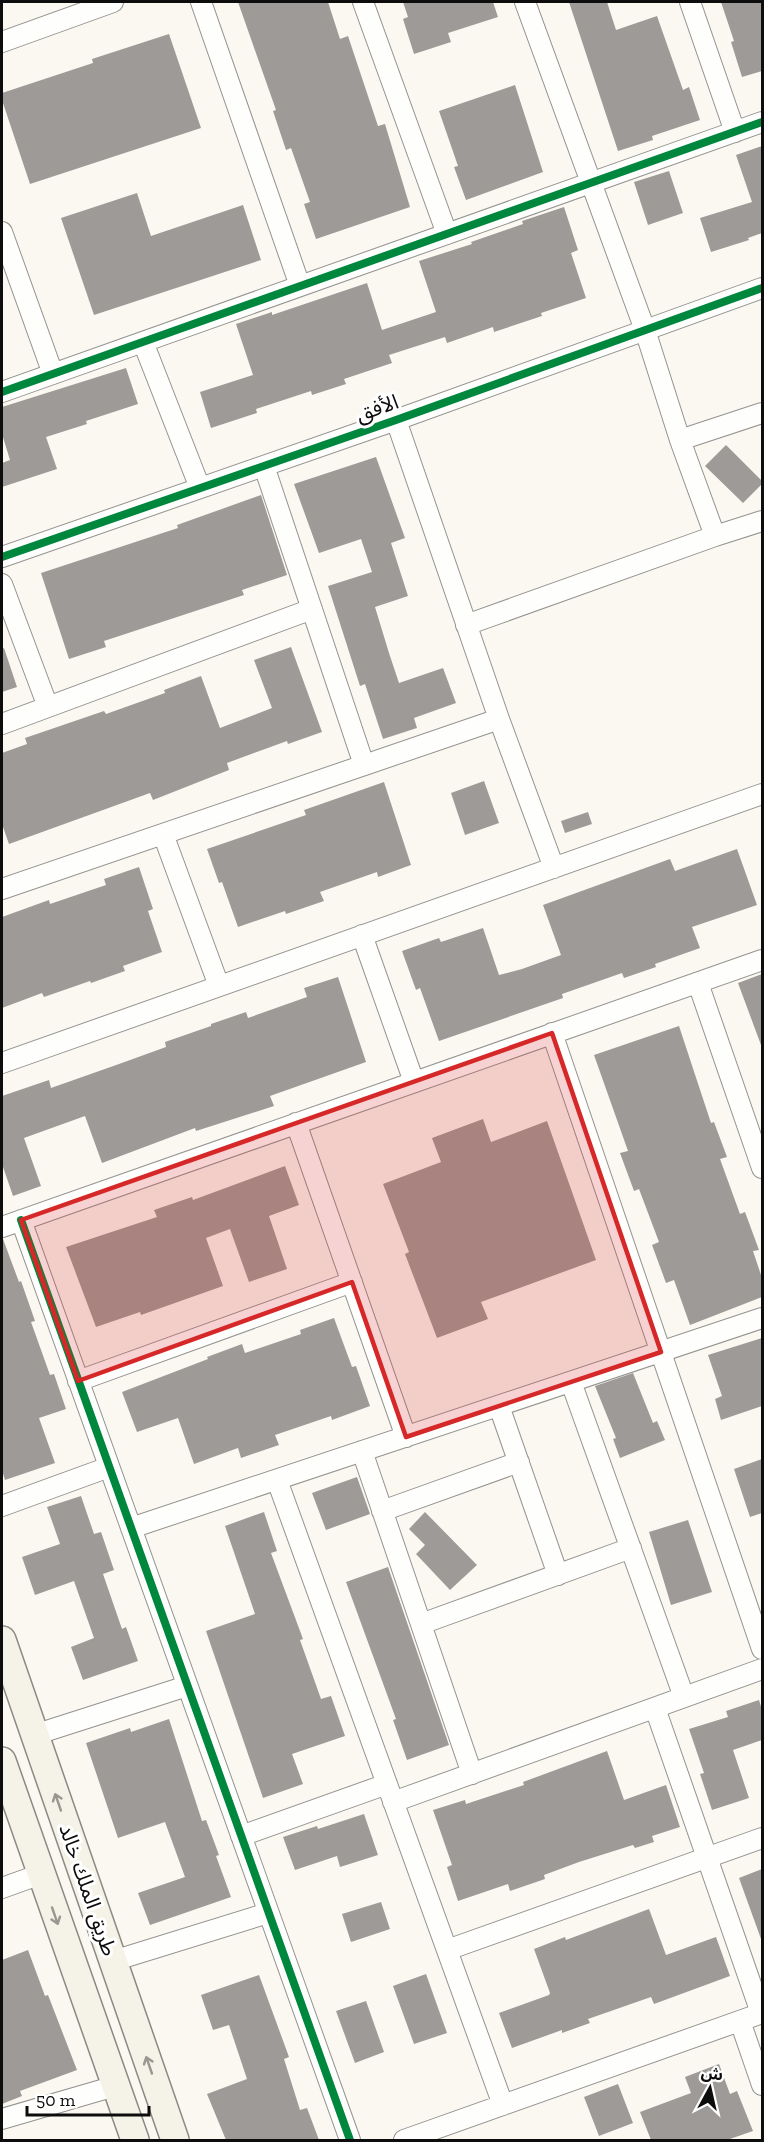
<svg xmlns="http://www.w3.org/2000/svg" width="764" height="2142" viewBox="0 0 764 2142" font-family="'Zilla Slab','Noto Sans Arabic',serif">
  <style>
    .building { fill: #9e9a97 }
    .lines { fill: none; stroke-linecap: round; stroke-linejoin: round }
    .minor-casing { stroke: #949390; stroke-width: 22 }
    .secondary-casing { stroke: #8b8986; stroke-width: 30 }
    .minor { stroke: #fefefd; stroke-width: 20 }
    .secondary { stroke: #f5f3e8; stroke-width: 27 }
    .cycleway-casing { stroke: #fff; stroke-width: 11 }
    .cycleway { stroke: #00873e; stroke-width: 8 }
    .oneway { stroke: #989790 }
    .marked { fill: #d62828; fill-opacity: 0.2; stroke: #d62828; stroke-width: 4.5; stroke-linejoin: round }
    .labels { text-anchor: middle; stroke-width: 6; stroke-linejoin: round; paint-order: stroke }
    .street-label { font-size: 21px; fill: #0d0d0d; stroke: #fff }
  </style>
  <rect width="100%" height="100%" fill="#fbf8f1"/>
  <path class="building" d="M238,2H328L340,39L348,36L378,126L385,124L410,207L316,239L304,204L310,202L291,148L286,150L273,111L276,110Z
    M403,2H493L498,17L448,33L451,42L414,54L403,19L408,17Z
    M569,2H607L616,30L657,16L683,90L689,87L700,120L652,136L653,140L618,151Z
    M721,2H762V71L742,77L731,42L734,41Z
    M169,34L201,128L30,184L2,100V93L93,63L92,59Z
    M515,85L543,172L466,200L454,167L458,166L439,111Z
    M762,146V233L748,238L749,240L711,252L700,218L752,202L736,155Z
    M669,171L683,213L648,225L634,182Z
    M137,193L151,236L243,205L261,260L94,315L61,218Z
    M564,207L578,250L571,253L586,298L541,313L542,316L494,332L493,327L447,343L445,337L389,355L392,363L344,379L346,384L312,395L311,391L256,409L257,413L211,428L200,392L253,375L236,324L272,312V315L367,283L382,330L436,312L419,261L472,244L471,242L523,224L522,221Z
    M126,368L138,404L86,421L87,424L46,437L57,469L2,487V463L10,460L2,434V407Z
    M726,445L762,481V484L743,503L705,466Z
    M376,457L405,538L391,543L408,596L375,607L389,653L399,683L443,668L456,703L414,718L417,728L383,739L365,684L360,686L328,586L372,572L361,539L319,553L294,484Z
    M261,495L287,575L242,590L244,595L104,641L106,647L69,659L41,573L178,528L177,525Z
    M291,647L322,732L288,744L287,741L227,763L229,770L153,800L150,793L9,844L2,824V753L27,744L25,738L104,711L106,714L165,693L164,690L201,676L220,728L272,708L254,660Z
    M4,648L17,687L2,692V649Z
    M484,781L499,823L465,835L451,793Z
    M384,782L411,865L378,877L377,872L320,892L324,901L286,914L285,911L238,927L222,882L219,883L207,849L306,815L304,810Z
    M588,812L592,824L565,833L561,821Z
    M737,849L757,905L692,927L700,948L655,964L656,967L624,978L622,973L562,994L563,998L439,1041L420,988L416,990L402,951L439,938L441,942L483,928L499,975L522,969L561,955L543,905L670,859L675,871Z
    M139,867L153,909L148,911L162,952L123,966L125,971L91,983L90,981L44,997L42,993L2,1008V917L49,900L50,904L106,885L104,879Z
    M762,974V1044L761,1045L738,983Z
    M338,977L366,1062L270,1096L274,1106L196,1131L195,1128L102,1163L85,1116L24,1138L41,1186L13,1196L2,1164V1096L49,1080L51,1088L119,1064L166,1047L165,1042L211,1026V1024L246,1012L248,1018L307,997L304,988Z
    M679,1026L711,1123L714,1122L727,1157L720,1159L740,1214L745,1212L759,1250L753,1251L762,1278V1297L690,1325L674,1280L666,1283L652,1245L659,1242L639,1189L634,1191L620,1153L628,1151L594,1055Z
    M483,1119L491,1142L547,1121L596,1260L481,1302L488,1319L437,1338L405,1254L409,1252L383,1184L441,1162L432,1138Z
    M285,1166L299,1205L269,1216L287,1269L249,1282L230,1229L206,1238L223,1286L141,1315L140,1312L96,1327L66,1247L157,1217L154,1210L192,1197L193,1200Z
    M2,1239H3L19,1282L21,1281L35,1321L31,1322L50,1375L54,1374L66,1409L39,1418L55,1463L5,1480L2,1470Z
    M334,1318L352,1367L356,1366L370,1406L332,1420L331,1416L275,1435L279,1445L241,1458L238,1448L194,1464L178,1418L137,1432L122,1392L208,1359L207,1357L242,1344L245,1353L301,1334L300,1330Z
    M762,1338V1406L721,1420L715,1399L722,1396L708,1355Z
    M633,1373L653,1423L657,1421L665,1440L620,1458L613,1439L616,1438L595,1386Z
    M762,1459V1513L750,1517L734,1469Z
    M357,1477L370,1514L326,1530L312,1493Z
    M81,1496L94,1534L101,1532L114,1570L103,1574L122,1629L126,1627L138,1661L83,1680L71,1647L94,1638L74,1581L35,1595L22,1557L60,1544L47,1507Z
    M264,1512L277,1551L271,1553L303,1639L300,1640L321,1699L331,1696L345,1736L292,1754L303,1784L263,1798L206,1631L255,1614L225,1526Z
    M425,1512L477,1565L450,1590L416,1554L425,1545L409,1529Z
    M688,1520L712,1592L671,1605L649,1532Z
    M388,1567L449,1745L407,1760L393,1720L396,1719L346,1582Z
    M759,1700L762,1710V1740L733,1750L749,1798L712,1810L700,1774L704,1773L689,1729L728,1717L726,1711Z
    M169,1719L202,1821L206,1820L219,1855L216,1856L231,1897L150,1925L138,1893L185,1877L165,1822L118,1838L86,1743L130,1728L131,1732Z
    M607,1751L624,1800L666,1785L680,1827L652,1836L654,1842L635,1848L633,1845L579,1862L544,1875L545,1879L510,1891L508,1884L458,1901L447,1867L452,1865L433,1810L465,1800L466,1804L524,1785L523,1782Z
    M364,1814L378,1855L340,1867L337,1856L295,1870L283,1837L317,1826L318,1829Z
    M762,1869V1938L761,1939L739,1878Z
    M381,1902L390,1929L351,1942L342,1914Z
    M649,1909L666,1955L716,1937L730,1976L654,2004L651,1997L588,2019L590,2023L562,2033V2030L512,2048L499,2013L549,1995L550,1993L534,1949L565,1937L566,1940Z
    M28,1950L45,1996L48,1995L77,2070L20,2091L22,2096L2,2104V1960Z
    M426,1974L447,2033L414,2044L393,1986Z
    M259,1975L289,2057L284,2059L300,2110L307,2108L319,2140H226L207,2094L247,2079L229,2025L213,2030L201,1995Z
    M366,2001L384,2052L355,2063L336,2011Z
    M719,2064L730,2094L737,2091L753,2131L727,2140H651L640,2112L691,2093L685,2077Z
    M618,2084L633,2123L599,2136L584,2097Z"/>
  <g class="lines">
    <g class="minor-casing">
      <path id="minor" d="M201,2L300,286
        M363,2L447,234
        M525,2L645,330L680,440L715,536
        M690,2L735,132
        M2,42L113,2
        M2,232L53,374
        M143,342L200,488
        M2,392L762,122
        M396,420L499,719L554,868
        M680,440L762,413
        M264,466L364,765
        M2,557L396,420L762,288
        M2,584L48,707
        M466,625L715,536L762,521
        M2,724L312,609
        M163,834L219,986
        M2,889L499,719
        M362,935L414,1082
        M698,983L762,1168
        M552,1033L762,1649
        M2,1063L762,794
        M296,1123L406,1437
        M21,1220L350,2140
        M2,1227L762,960
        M78,1381L352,1282
        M571,1382L684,1697
        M499,1406L558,1575
        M362,1451L472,1774
        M277,1480L503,2105
        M2,1506L109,1467
        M382,1511L519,1462
        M131,1528L762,1318
        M421,1624L631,1548
        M655,1708L761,2013
        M34,1735L187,1686
        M393,1802L762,1669
        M241,1836L387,1784
        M2,1888L41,1874
        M447,1950L762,1838
        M113,1961L268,1913
        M740,2021L762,2085
        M2,2119L115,2086
        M404,2140L762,2013"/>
    </g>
    <g class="secondary-casing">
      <path id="secondary" d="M2,1640L175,2140
        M2,1761L135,2140"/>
    </g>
    <use href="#minor" class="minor"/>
    <use href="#secondary" class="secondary"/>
    <g class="cycleway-casing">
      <path id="cycleway" d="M2,392L762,122
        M2,557L396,420L762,288
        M21,1220L350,2140"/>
    </g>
    <use href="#cycleway" class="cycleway"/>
  </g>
  <defs><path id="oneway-shaft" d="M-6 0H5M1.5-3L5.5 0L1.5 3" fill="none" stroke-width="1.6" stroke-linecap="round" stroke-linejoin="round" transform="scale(1.5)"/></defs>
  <g class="oneway">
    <use href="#oneway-shaft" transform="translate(58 1802) rotate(-109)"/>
    <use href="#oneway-shaft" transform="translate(55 1916) rotate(71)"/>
    <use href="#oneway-shaft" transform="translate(149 2065) rotate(-109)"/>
  </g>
  <path class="marked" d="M552,1033L661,1352L406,1437L352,1282L78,1381L21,1220Z"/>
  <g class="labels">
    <g class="street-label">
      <text transform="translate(377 408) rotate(-19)" y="7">الأفق</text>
      <text transform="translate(88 1890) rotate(71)" y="7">طريق الملك خالد</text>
    </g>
  </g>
  <rect width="764" height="2142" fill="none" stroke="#0d0d0d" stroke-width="6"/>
  <g transform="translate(710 2088) rotate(8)" stroke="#ffffff" stroke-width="4.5" paint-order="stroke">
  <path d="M0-4.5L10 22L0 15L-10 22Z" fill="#0d0d0d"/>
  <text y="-9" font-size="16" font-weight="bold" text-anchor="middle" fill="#0d0d0d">ش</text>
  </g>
  <path d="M27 2106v9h122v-9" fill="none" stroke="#0d0d0d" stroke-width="3"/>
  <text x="36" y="2106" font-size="18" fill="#0d0d0d" stroke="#ffffff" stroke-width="4.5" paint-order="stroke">50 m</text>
</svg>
